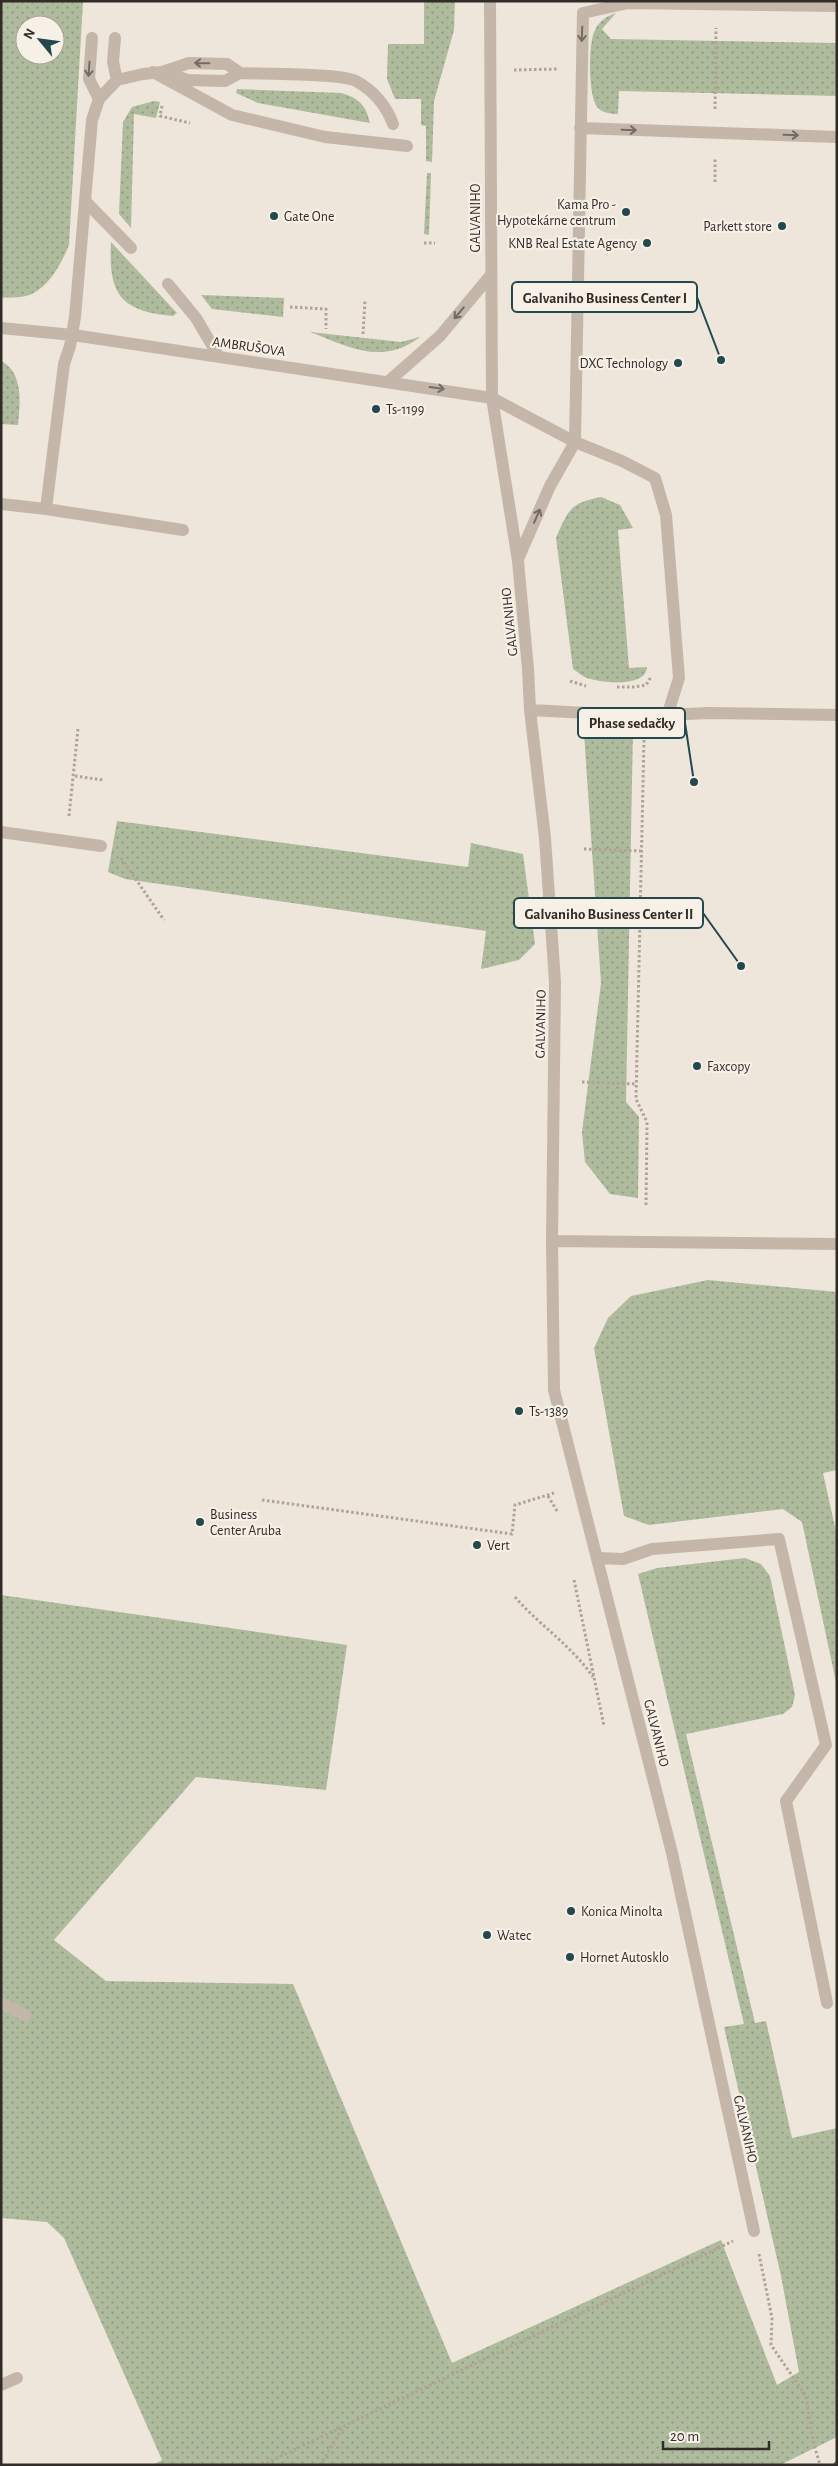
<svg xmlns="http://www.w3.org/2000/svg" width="838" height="2466" viewBox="0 0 838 2466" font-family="'Alegreya Sans',sans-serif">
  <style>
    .grass { fill: url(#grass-dots); fill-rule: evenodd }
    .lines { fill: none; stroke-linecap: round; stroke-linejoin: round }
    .path { stroke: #b0a294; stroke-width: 3; stroke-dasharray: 2.5 2.5; stroke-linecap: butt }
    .service { stroke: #c4b7a9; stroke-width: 12 }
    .rail-casing { stroke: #322c28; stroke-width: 5.5 }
    .rail { stroke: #f6f0e7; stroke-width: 4; stroke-dasharray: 11; stroke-linecap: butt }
    .oneway { stroke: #746b62 }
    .poi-dot { fill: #23484e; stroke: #f6f0e7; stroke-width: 2 }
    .labels { text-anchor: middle; stroke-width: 4.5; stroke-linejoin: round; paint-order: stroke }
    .poi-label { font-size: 14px; fill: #322c28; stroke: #f6f0e7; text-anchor: start }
    .street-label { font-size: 14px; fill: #322c28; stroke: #f6f0e7 }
    .leader { fill: none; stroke: #23484e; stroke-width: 2 }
    .callout-dot { fill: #23484e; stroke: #f6f0e7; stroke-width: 2 }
    .callout { fill: #f6f0e7; stroke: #23484e; stroke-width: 2 }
    .callout-label { font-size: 15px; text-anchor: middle; font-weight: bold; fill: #322c28 }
  </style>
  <defs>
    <pattern id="grass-dots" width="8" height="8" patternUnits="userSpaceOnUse" patternTransform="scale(1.25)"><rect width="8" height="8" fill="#afbb9d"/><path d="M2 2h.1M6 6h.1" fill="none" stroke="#8f9880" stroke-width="1.8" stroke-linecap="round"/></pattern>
  </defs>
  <rect width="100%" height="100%" fill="#eee6db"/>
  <path class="grass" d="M1,1H83L69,245C61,264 48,290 26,296C18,298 9,297 1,298ZM25,25H55V55H25Z
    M424,1H455L454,30L434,101L432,162L426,161V126L421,125V99H395L387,79L388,44H424Z
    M616,13L602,29L611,39L837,43V96L619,91L618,114C611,114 602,113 597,107C588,95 588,43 595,30C599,21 607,16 616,13Z
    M237,89L341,93C359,98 366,105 370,123L258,103L236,93Z
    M154,101L160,102L156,118L134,114L131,228L119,214L123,122L132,107Z
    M427,173H431L429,235L424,234Z
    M111,242L177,313L173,316C121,311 108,295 111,242Z
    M201,295L284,298L283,317L212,309Z
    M310,332L401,342L420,337C382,366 349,347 310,332Z
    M1,361C24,373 20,403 18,425L1,424Z
    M601,497L620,505L633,528L618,530L629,668L647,667C646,688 601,683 587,678C582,676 578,672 573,669L556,538C568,510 570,503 601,497Z
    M608,726L633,728L626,1102L639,1117L638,1198L610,1194L585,1162L582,1132L601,983L584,733Z
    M117,821L468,867L471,843L523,854L535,944L519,960L481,969L486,931L125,879L108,872Z
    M708,1280L837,1292V1470L823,1473L837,1536V1687L802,1522L783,1509L649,1525L624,1516L594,1348L608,1318L631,1296Z
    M745,1558L761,1564L770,1576L795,1695L792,1707L783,1714L686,1734L755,2023L766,2021L792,2138L837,2128V2437L780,2465H153L162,2460L64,2238L47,2222L1,2218V1595L347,1645L326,1790L196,1777L54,1940L106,1981L293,1984L452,2363L721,2240L777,2385L799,2372L781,2276L724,2027L744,2024L638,1574L657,1568Z"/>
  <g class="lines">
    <path class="path" d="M514,70L557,69
      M162,106L160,116L190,123
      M715,109L716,28
      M715,182V158
      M424,243H435
      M602,288H666
      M290,307L326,309V329
      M363,334L365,300
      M570,681L586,686
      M617,687H634L646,685L651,677
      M644,740L636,1099L647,1122L646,1207
      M75,776L103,780
      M69,816L78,729
      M584,849L641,851
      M121,858L164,920
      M582,1082L636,1084
      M548,1496L557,1511
      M262,1500L512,1534L515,1505L554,1493
      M574,1580L604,1726
      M515,1597C539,1625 572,1646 593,1677
      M759,2254L772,2318L771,2345L806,2396L813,2441L820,2465
      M262,2465L733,2241
      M320,2465L342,2429"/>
    <path class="service" d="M490,1L492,398L518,561L528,669L530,710L545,838L555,982L552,1241L837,1244
      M92,38L89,79L99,99
      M115,38L113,62L117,80
      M153,72L232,115L325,137L407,146
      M166,73L188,80L225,81L240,73C261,74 341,73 356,81C374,91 386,105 393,124
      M580,128L837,137
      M85,201L131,248
      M168,284L196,318L219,357
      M1,328L73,335L492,398L575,442L622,461L655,478L666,515L679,678L668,713
      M389,381L440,336L490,276
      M1,504L46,509
      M183,530L46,509L64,364L70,346L75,317L92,120L99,99L117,80L143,74L162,72L189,63L227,64L240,73
      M518,559L550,486L575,442L583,13L628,3L837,6
      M530,710L645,716L708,713L837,715
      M1,832L101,846
      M552,1241L554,1390L672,1853L754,2231
      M597,1558L623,1559L652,1549L779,1539L826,1745L786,1801L827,2003
      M1,2003L25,2015
      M1,2385L17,2378"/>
    <g class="rail-casing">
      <path id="rail" d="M836,2465L837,2464"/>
    </g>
    <use href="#rail" class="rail"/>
  </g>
  <defs><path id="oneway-shaft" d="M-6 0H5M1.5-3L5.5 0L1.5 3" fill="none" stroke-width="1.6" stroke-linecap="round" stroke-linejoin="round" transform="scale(1.25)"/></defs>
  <g class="oneway">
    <use href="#oneway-shaft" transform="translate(582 34) rotate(92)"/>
    <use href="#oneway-shaft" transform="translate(202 63) rotate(-179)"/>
    <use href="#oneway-shaft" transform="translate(89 69) rotate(94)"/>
    <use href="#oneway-shaft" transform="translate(629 130) rotate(2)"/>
    <use href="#oneway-shaft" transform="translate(791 135) rotate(2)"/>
    <use href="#oneway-shaft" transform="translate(459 313) rotate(130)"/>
    <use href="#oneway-shaft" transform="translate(437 388) rotate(8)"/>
    <use href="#oneway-shaft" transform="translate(537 516) rotate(-66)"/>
  </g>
  <g class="poi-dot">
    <circle cx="626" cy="212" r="5"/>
    <circle cx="274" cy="216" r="5"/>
    <circle cx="782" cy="226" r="5"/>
    <circle cx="647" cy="243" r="5"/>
    <circle cx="678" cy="363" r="5"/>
    <circle cx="376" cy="409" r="5"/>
    <circle cx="697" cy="1066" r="5"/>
    <circle cx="519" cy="1411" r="5"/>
    <circle cx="200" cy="1522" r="5"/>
    <circle cx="477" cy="1545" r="5"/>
    <circle cx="571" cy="1911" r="5"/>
    <circle cx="487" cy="1935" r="5"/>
    <circle cx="570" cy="1957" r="5"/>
  </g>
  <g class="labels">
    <g class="poi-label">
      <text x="616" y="209" text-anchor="end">Kama Pro -<tspan x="616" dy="16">Hypotekárne centrum</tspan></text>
      <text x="284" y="221">Gate One</text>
      <text x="772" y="231" text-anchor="end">Parkett store</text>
      <text x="637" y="248" text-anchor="end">KNB Real Estate Agency</text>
      <text x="668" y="368" text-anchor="end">DXC Technology</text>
      <text x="386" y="414">Ts-1199</text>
      <text x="707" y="1071">Faxcopy</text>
      <text x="529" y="1416">Ts-1389</text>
      <text x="210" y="1519">Business<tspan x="210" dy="16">Center Aruba</tspan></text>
      <text x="487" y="1550">Vert</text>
      <text x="581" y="1916">Konica Minolta</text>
      <text x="497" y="1940">Watec</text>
      <text x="580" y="1962">Hornet Autosklo</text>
    </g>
    <g class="street-label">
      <text transform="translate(475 218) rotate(-90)" y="5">GALVANIHO</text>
      <text transform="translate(249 346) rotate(8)" y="5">AMBRUŠOVA</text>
      <text transform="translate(509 622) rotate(-96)" y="5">GALVANIHO</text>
      <text transform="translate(540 1024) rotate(-89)" y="5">GALVANIHO</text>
      <text transform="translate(657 1733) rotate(76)" y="5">GALVANIHO</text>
      <text transform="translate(746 2129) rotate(77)" y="5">GALVANIHO</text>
    </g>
  </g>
  <path class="leader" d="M721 360L697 297M694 782L685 723M741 966L703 913"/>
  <g class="callout-dot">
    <circle cx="721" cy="360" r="5"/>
    <circle cx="694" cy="782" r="5"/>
    <circle cx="741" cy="966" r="5"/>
  </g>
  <g class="callout">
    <rect x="512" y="282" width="185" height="30" rx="5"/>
    <rect x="578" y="708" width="107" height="30" rx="5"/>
    <rect x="514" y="898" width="189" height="30" rx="5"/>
  </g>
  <g class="callout-label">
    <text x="605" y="303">Galvaniho Business Center I</text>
    <text x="632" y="728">Phase sedačky</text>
    <text x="609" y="919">Galvaniho Business Center II</text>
  </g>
  <rect width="838" height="2466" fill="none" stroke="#322c28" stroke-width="5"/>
  <g transform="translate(40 40) rotate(299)"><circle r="24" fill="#f6f0e7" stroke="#a8a29b"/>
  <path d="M0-4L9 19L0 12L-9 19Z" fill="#23484e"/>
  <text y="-8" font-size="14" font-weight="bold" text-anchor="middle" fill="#322c28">N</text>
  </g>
  <path d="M663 2441v8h106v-8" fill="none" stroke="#322c28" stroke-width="2.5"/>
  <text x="670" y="2441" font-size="15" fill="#322c28" stroke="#f6f0e7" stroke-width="4" paint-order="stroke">20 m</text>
</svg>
